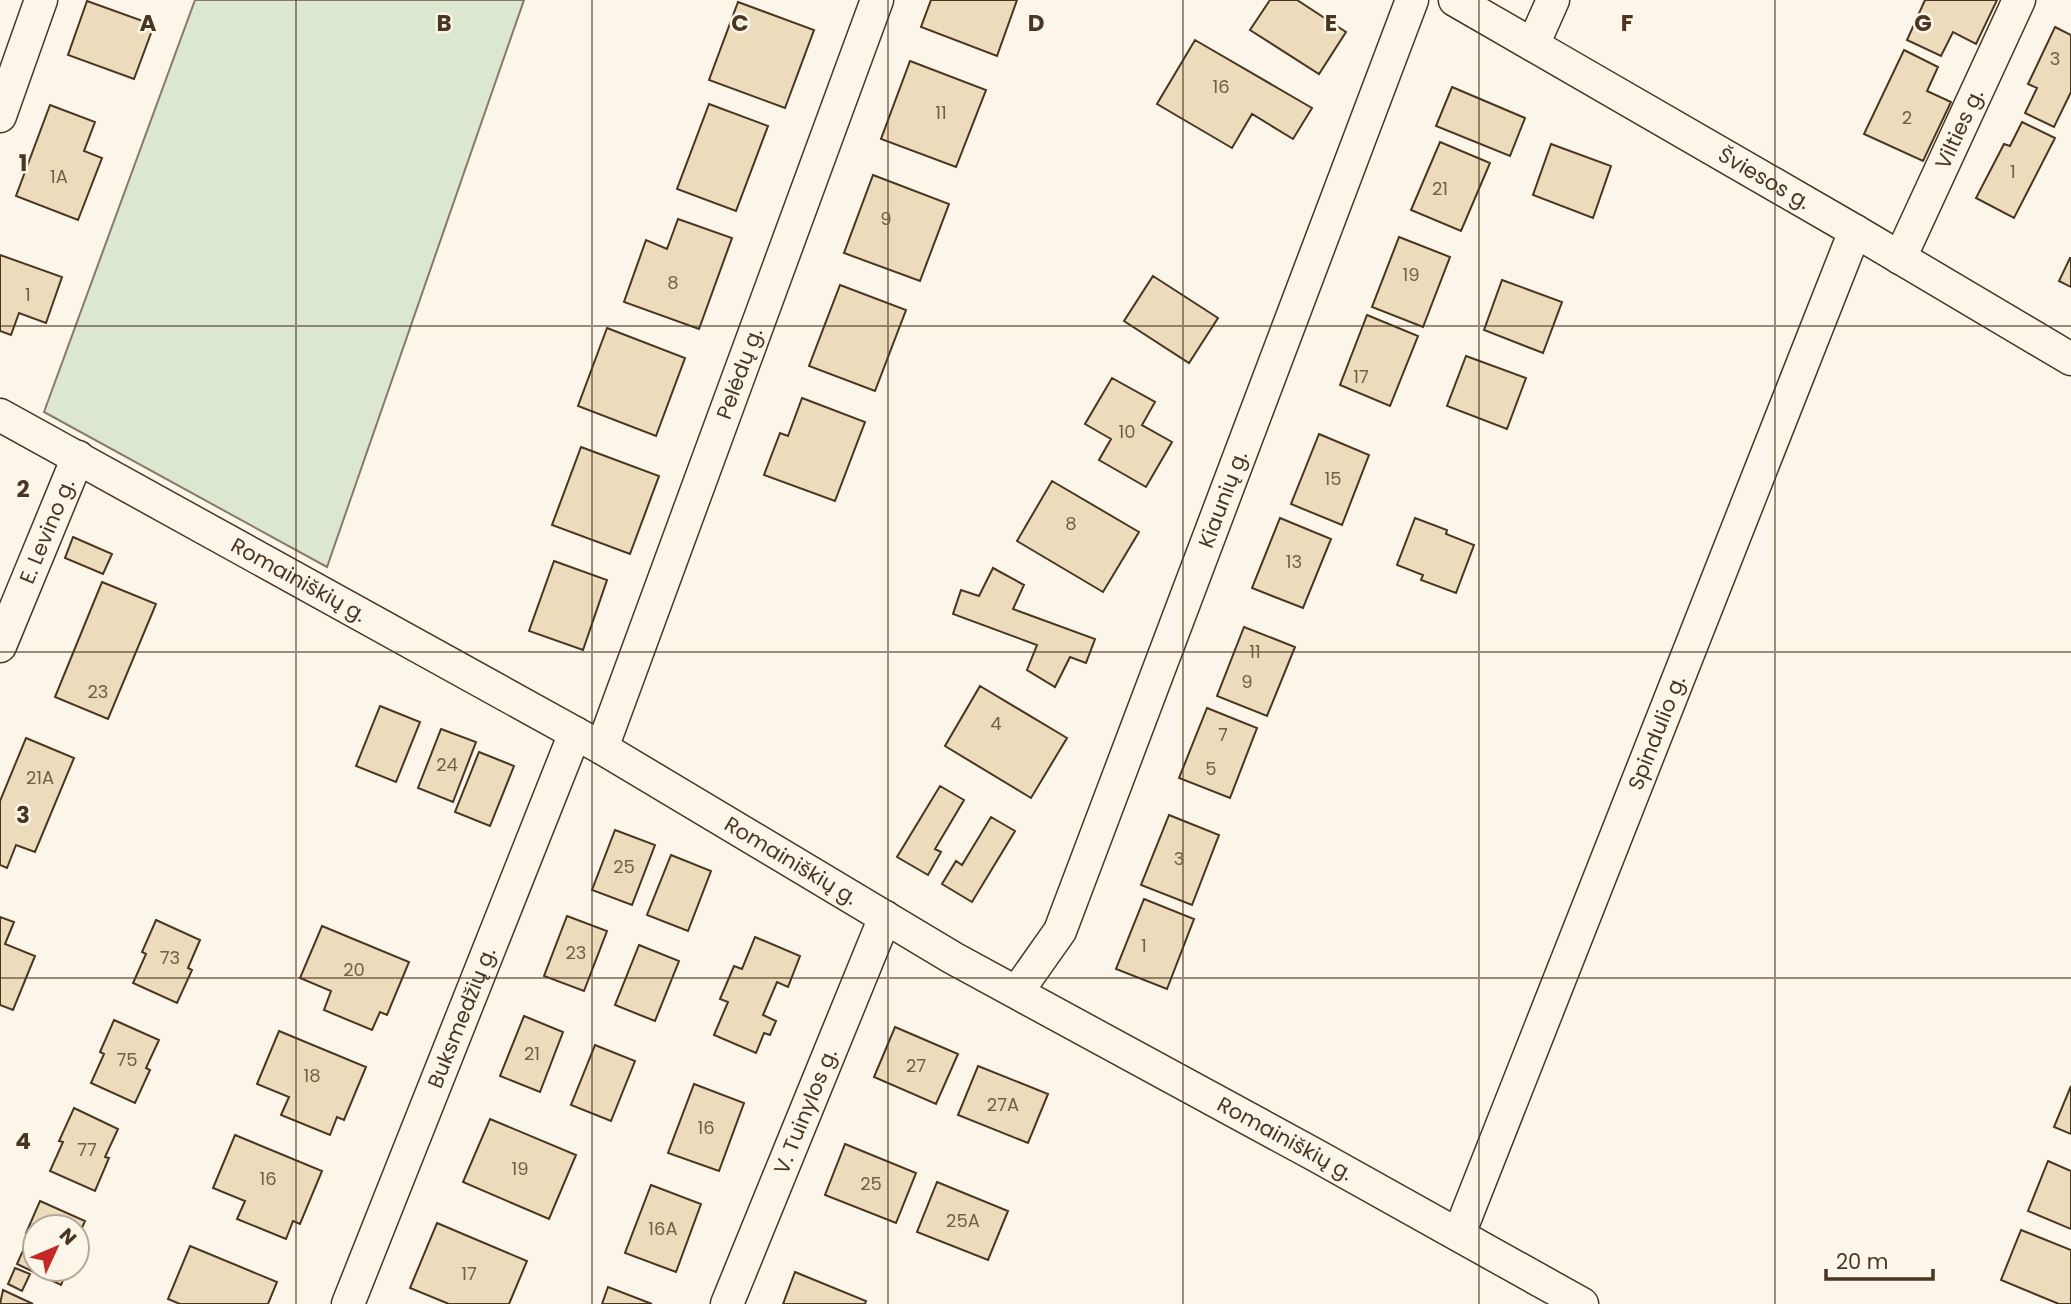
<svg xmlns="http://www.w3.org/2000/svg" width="2071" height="1304" viewBox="0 0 2071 1304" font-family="Poppins,sans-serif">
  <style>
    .green { fill: #dce7d0; stroke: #887966; stroke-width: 2 }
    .building { fill: #ecdcbc; stroke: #4a3520; stroke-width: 2 }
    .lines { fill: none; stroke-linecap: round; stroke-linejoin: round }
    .minor-casing { stroke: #4a3520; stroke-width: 35 }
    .minor { stroke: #fbf6e9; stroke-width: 32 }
    .grid { fill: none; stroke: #4a3520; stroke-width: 2; stroke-opacity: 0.55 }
    .labels { text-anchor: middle; stroke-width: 5; stroke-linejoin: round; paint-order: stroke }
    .number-label { font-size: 18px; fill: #725f47 }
    .street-label { font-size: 21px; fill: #4a3520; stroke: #fbf6e9 }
    .grid-label { font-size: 23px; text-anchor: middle; font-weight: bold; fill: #4a3520; stroke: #fbf6e9; stroke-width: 5; stroke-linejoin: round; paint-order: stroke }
  </style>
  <rect width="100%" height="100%" fill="#fbf6e9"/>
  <path class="green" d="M195,0H524L327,567L44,412Z"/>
  <path class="building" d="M931,0H1017L997,56L921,27Z
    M1270,0H1297L1346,32L1319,74L1250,30Z
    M1925,0H1997L1976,44L1953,32L1941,56L1907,40Z
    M87,1L154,25L134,79L68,55Z
    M738,2L814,30L785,108L709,80Z
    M2055,27L2071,35V92L2054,127L2025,113L2037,88L2028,84Z
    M1195,40L1312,108L1293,139L1252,114L1232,148L1157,104Z
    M1904,50L1938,67L1927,91L1951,102L1923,161L1864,134Z
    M910,61L986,90L956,167L881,139Z
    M1452,87L1525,118L1510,156L1436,126Z
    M709,104L768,126L736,211L677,189Z
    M50,105L95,122L84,151L102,158L78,220L16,196Z
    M2022,122L2055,138L2014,218L1976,198L2004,144L2010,146Z
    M1440,142L1490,163L1461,231L1411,210Z
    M1551,144L1611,166L1593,218L1533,195Z
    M873,175L949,204L920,281L844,253Z
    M678,219L732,238L699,329L624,302L646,240L667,249Z
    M1399,237L1450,257L1423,327L1372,307Z
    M0,255L62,277L46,323L19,313L11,335L0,331Z
    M2070,258H2071V287L2059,281Z
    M1153,276L1218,318L1189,363L1124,321Z
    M1502,280L1562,302L1543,353L1484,330Z
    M840,285L906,310L875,391L809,366Z
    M1367,315L1418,336L1390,406L1340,385Z
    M607,328L685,358L656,436L578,406Z
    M1466,356L1526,378L1507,429L1447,406Z
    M1112,378L1155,402L1142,425L1172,442L1146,487L1099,460L1111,439L1085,424Z
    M802,398L865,422L835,501L764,475L780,433L788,436Z
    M1319,434L1369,455L1342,525L1291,504Z
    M581,447L659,476L630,554L552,525Z
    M1052,481L1139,532L1103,592L1017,541Z
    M1280,518L1331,539L1303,608L1252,588Z
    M1415,518L1447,530L1446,534L1474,545L1456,593L1421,580L1423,575L1397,565Z
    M73,537L112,554L103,574L65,558Z
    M554,561L607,580L583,650L529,631Z
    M993,568L1024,585L1013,609L1095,639L1086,663L1070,657L1055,687L1027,670L1037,645L953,614L961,590L979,596Z
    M102,582L156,604L108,719L55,697Z
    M1244,627L1295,647L1267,716L1217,696Z
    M980,686L1067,738L1031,798L945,746Z
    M380,706L420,722L396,782L356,766Z
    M1207,708L1257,728L1230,798L1179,778Z
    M441,729L476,742L453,802L418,788Z
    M26,738L74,758L35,852L16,845L7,868L0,865V801Z
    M479,752L514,766L490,826L455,812Z
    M940,786L964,800L935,849L941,852L928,875L897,857Z
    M1169,815L1219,835L1192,905L1141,885Z
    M991,817L1015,831L972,902L942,884L956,861L962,865Z
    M615,830L655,845L632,905L592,890Z
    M671,855L711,871L688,931L647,915Z
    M1144,899L1194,919L1167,989L1116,969Z
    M567,916L607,931L584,991L544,976Z
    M0,917L14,922L5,944L35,956L13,1010L0,1005Z
    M156,920L200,940L188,968L192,970L177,1003L133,983L146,954L142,952Z
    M322,926L409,962L387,1015L380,1012L372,1030L324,1010L331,991L300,978Z
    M755,937L800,956L788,987L777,982L763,1015L776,1021L770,1035L764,1033L756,1053L714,1035L728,1002L720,999L734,966L742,969Z
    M639,945L679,961L655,1021L615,1005Z
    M524,1016L563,1032L540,1092L500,1076Z
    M114,1020L159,1040L146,1068L150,1070L135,1103L91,1083L104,1054L100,1052Z
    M895,1027L958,1054L936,1104L874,1077Z
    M279,1031L366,1067L344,1120L337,1117L330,1135L281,1115L289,1097L257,1084Z
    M595,1045L635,1061L611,1121L571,1105Z
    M978,1066L1048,1094L1028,1143L958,1115Z
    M694,1084L744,1103L719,1171L668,1153Z
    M2071,1086V1134L2054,1127Z
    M74,1108L118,1129L105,1157L109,1158L95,1191L50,1171L63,1142L59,1141Z
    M490,1119L576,1155L549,1219L463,1182Z
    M235,1135L322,1171L300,1224L293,1221L286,1239L237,1219L245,1201L213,1188Z
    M845,1144L916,1173L896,1223L825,1195Z
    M2048,1161L2071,1171V1229L2028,1211Z
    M937,1182L1008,1211L988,1260L917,1232Z
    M651,1185L701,1204L676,1272L625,1253Z
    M40,1201L85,1221L77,1239V1227H35V1269H68L61,1285L17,1264L30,1235L26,1233Z
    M437,1223L527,1261L509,1304H449L410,1288Z
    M2021,1230L2071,1250V1304H2059L2001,1280Z
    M190,1246L277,1282L268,1304H180L168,1299Z
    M15,1268L30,1274L22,1291L8,1284Z
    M795,1272L866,1301L865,1304H783Z
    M608,1287L652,1304H602Z
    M3,1290L33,1304H0Z"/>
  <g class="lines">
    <g class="minor-casing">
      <g id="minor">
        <path id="s1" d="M1455,0L1855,231L2071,359"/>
        <path d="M1533,45L1553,0"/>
        <path d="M0,116L41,0"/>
        <path id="s2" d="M1900,258L2019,0"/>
        <path id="s3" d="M0,415L602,748L953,958L1317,1156L1582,1304"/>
        <path id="s4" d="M0,646L78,457"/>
        <path id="s5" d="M602,748L877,0"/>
        <path id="s6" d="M1017,992L1060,931L1412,0"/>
        <path id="s7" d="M1459,1234L1855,231"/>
        <path id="s8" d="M348,1304L575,733"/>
        <path id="s9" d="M727,1304L885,917"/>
      </g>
    </g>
    <use href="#minor" class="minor"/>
  </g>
  <path class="grid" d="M296,0V1304M592,0V1304M888,0V1304M1183,0V1304M1479,0V1304M1775,0V1304M0,326H2071M0,652H2071M0,978H2071"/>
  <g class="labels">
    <g class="number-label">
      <text x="2055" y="65">3</text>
      <text x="1221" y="93">16</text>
      <text x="941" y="119">11</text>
      <text x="1907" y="124">2</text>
      <text x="2013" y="178">1</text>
      <text x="59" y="183">1A</text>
      <text x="1440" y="195">21</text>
      <text x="886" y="225">9</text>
      <text x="1411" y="281">19</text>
      <text x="673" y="289">8</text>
      <text x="28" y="301">1</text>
      <text x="1361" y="383">17</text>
      <text x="1127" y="438">10</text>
      <text x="1333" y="485">15</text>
      <text x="1071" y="530">8</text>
      <text x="1294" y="568">13</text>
      <text x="1255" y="658">11</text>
      <text x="1247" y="688">9</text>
      <text x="98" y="698">23</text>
      <text x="996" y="730">4</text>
      <text x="1223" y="741">7</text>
      <text x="447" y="771">24</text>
      <text x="1211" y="775">5</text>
      <text x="40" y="784">21A</text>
      <text x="1179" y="865">3</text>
      <text x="624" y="873">25</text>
      <text x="1144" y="952">1</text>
      <text x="576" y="959">23</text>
      <text x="170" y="964">73</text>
      <text x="354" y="976">20</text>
      <text x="532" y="1060">21</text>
      <text x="127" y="1066">75</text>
      <text x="916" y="1072">27</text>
      <text x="312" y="1082">18</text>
      <text x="1003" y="1111">27A</text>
      <text x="706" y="1134">16</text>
      <text x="87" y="1156">77</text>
      <text x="520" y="1175">19</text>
      <text x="268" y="1185">16</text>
      <text x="871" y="1190">25</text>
      <text x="963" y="1227">25A</text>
      <text x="663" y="1235">16A</text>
      <text x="469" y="1280">17</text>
    </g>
    <g class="street-label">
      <text dy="7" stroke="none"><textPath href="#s2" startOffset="142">Vilties g.</textPath></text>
      <text dy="7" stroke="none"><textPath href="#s1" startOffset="357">Šviesos g.</textPath></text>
      <text dy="7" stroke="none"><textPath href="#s5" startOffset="399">Pelėdų g.</textPath></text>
      <text dy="7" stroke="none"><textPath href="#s6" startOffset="536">Kiaunių g.</textPath></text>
      <text dy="7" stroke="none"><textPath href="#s4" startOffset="124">E. Levino g.</textPath></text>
      <text dy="7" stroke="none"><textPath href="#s3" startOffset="341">Romainiškių g.</textPath></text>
      <text dy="7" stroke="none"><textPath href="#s7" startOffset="539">Spindulio g.</textPath></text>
      <text dy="7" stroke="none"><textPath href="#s3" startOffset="908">Romainiškių g.</textPath></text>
      <text dy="7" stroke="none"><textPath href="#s8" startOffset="308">Buksmedžių g.</textPath></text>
      <text dy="7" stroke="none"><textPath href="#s9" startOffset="208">V. Tuinylos g.</textPath></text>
      <text dy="7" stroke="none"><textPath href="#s3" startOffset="1475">Romainiškių g.</textPath></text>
    </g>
  </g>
  <g class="grid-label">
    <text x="148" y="31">A</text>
    <text x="444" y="31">B</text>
    <text x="740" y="31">C</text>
    <text x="1036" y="31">D</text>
    <text x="1331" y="31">E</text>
    <text x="1627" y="31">F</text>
    <text x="1923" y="31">G</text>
    <text x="23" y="171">1</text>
    <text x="23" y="497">2</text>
    <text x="23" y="823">3</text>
    <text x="23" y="1149">4</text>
  </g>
  <g transform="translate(56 1248) rotate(46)"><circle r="33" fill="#fbf6e9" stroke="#b4a999" stroke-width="2"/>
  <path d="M0-5L12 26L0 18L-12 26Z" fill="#c62828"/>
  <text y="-10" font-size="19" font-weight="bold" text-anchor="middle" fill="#4a3520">N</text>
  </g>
  <path d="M1826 1269v10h107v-10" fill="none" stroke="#4a3520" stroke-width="3.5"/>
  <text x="1836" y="1269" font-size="21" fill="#4a3520" stroke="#fbf6e9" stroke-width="5" paint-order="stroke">20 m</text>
</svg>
